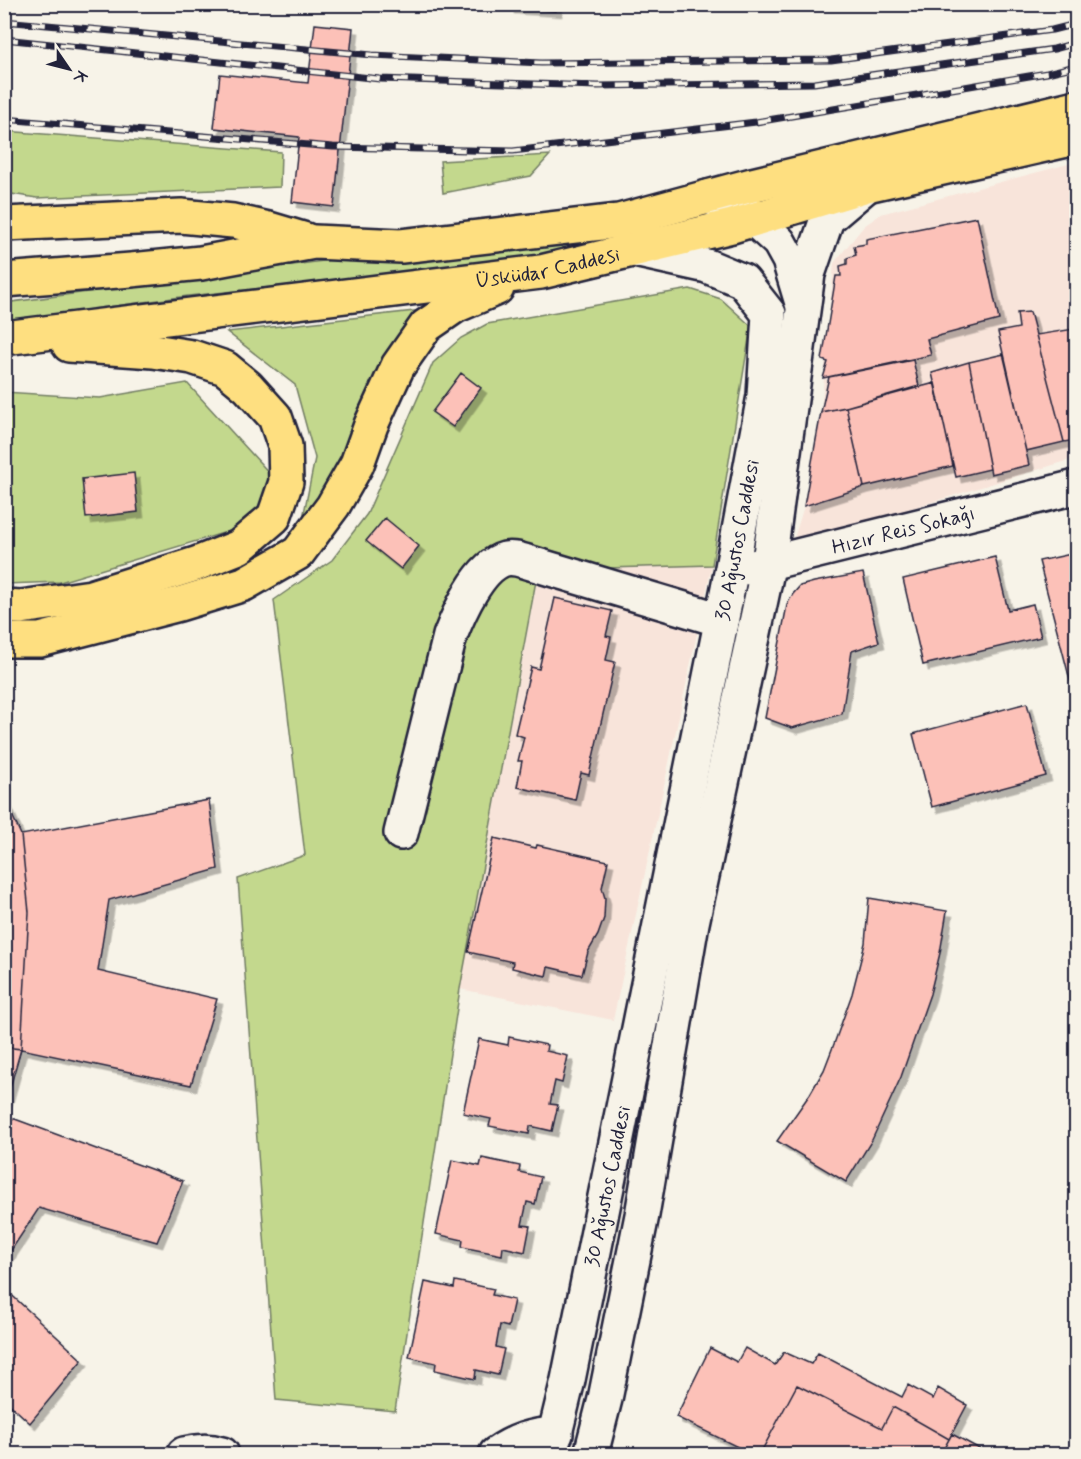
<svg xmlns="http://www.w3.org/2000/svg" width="1081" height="1459" viewBox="0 0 1081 1459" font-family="Mynerve,sans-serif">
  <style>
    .built { fill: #f8e4da }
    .green { fill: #c3d88d; stroke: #727d64; stroke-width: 1.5 }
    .building { fill: #fcc1b8; stroke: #22223b; stroke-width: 1.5; filter: url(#shadow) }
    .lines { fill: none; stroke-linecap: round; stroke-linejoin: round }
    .minor-casing { stroke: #22223b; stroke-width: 38 }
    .major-casing { stroke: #22223b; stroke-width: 38 }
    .minor { stroke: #f7f3e8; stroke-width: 33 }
    .major { stroke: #fedf80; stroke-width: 33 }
    .rail-casing { stroke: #22223b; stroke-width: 7 }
    .rail { stroke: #f7f3e8; stroke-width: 4.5; stroke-dasharray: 14; stroke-linecap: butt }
    .labels { text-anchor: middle; stroke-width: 6; stroke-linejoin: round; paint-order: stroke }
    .street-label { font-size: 21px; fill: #22223b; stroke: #f7f3e8 }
  </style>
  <defs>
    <filter id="shadow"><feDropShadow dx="5.5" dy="5.5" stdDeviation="0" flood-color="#0004"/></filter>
  </defs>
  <rect width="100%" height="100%" fill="#f7f3e8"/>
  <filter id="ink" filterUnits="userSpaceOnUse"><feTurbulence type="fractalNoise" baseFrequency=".0167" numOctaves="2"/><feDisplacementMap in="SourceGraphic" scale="12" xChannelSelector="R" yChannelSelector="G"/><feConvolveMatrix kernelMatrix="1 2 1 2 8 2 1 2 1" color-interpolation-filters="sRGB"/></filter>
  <g filter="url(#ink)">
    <path class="built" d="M1076,162V458L792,545L804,506L821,412L834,263L864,226L881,214Z
      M712,565L613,1020L460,989L539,569Z"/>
    <path class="green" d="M4,131L281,152L280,187L37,198L5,193Z
      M550,155L531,176L443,193L440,161Z
      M700,206L734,217L514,261L188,296L5,321L4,303L392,252Z
      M690,289L721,299L751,326L712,565L538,570L460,989L395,1411L276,1400L238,879L305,855L274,600L332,560L367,514L433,363L461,338L487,324Z
      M424,310L349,448L301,528L315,458L295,385L227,332Z
      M187,383L272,476L260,522L60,582L5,584L4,392L100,398Z"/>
    <path class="building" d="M509,4H557L556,11L509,8Z
      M315,24L353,28L334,207L292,202L299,137L214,128L220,74L308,83Z
      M977,217L999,320L927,339L931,355L823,378L828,362L822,360L836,276H841L840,266L847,264V258L856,255L854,246L866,244V239Z
      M1030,312L1064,442L1026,451L998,332L1019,328L1017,313Z
      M1074,329L1076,340V440L1064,442L1036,335Z
      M1004,354L1029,465L991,474L969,362Z
      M913,360L919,386L846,407L821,412L829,377Z
      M969,362L990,469L956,477L932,373Z
      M461,373L481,388L453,427L432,412Z
      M935,383L953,466L864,487L846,407Z
      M846,407L864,487L804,506L821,412Z
      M134,473L138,512L86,518L82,479Z
      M385,518L419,546L401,569L366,541Z
      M1076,553V703L1039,561Z
      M995,557L1008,610L1033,604L1041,637L923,665L903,579Z
      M863,573L879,642L852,651L842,714L792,728L765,718L787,605L793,594L800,586L814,582Z
      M555,598L612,611L606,636L611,637L606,660L615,662L589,775L581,773L575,800L517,787L522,761H518L524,737L515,734L531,667L539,669Z
      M1027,703L1046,776L932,807L913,734Z
      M4,797L21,835L29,912L21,1049L4,1047Z
      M209,800L218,869L109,900L98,971L217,999L191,1085L21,1049L29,912L21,835Z
      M494,838L536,848L537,845L608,861L602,888L605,898L604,918L598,935L588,952L582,975L548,967L546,976L512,968L513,962L468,952Z
      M869,898L947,911L940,953L930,994L901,1077L872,1140L846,1182L777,1141L810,1094L824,1070L834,1044L852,994L865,943Z
      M509,1037L547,1045L546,1051L568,1056L562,1083L555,1081L550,1104L558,1105L552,1131L530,1126L529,1134L489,1126L491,1119L463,1113L479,1039L508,1045Z
      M4,1047L21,1049L4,1109Z
      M4,1115L183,1181L157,1242L39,1208L4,1261Z
      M482,1158L520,1166L519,1172L541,1177L535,1204L527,1202L522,1225L530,1226L525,1252L503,1247L502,1255L462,1247L463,1240L436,1234L452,1160L480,1166Z
      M455,1281L494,1289L492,1295L514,1300L508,1327L500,1325L496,1347L504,1349L498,1375L476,1370L475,1379L435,1370L436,1363L409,1357L425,1282L454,1288Z
      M4,1288L82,1360L30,1423L4,1399Z
      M710,1348L737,1362L745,1348L775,1365L784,1352L811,1364L818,1353L902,1397L908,1385L933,1399L938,1388L967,1405L949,1439L893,1407L882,1428L797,1385L760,1454H752L676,1417Z
      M797,1385L882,1428L893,1407L949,1439L941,1454H760Z
      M952,1434L989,1454H941Z"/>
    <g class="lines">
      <g class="minor-casing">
        <g id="minor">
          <path d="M708,197L745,211L779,242L789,260L802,303"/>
          <path id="s1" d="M749,568L1076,487"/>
          <path d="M401,833L450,636C459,613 479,566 505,559C511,558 518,559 524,561L721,620"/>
          <path d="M184,1454C198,1451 208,1450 222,1454"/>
          <path d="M496,1454C515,1441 532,1435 556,1434"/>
          <path id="s2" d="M550,1454L568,1380L731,573L764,396L769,314L743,281L707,266L634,250"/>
          <path d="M591,1454L605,1399L642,1215L692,923L769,562L808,274L827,219L867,185"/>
        </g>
      </g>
      <g class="major-casing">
        <g id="major">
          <path d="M4,224L181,216L233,221L269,229L306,240"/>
          <path d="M4,280L131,270L201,263L314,242L401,246L619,221L752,185L1076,107"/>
          <path id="s3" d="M4,338L541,272L732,226L867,185L1076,138"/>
          <path d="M4,606L21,607L91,597L196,564L239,547L274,517L286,482L285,446L275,417L248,387L225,368L192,357L153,351L69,345"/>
          <path d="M4,640H40L179,604L244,584L298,553L333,506L357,464L371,425L398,366L426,326L455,306L497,288"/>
        </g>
      </g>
      <use href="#minor" class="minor"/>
      <use href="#major" class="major"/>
      <g class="rail-casing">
        <path id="rail" d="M4,21L372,55L541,63L831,60L1052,30L1076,24
          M4,39L380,79L598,86L814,83L1054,49L1076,43
          M4,119L333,147L513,151L756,122L1047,73L1076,66"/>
      </g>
      <use href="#rail" class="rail"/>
    </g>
  </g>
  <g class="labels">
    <g class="street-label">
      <text dy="7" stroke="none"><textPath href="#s3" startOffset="548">Üsküdar Caddesi</textPath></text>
      <text dy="7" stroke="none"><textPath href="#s1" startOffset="159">Hızır Reis Sokağı</textPath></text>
      <text dy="7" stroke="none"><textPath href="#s2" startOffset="933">30 Ağustos Caddesi</textPath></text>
      <text dy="7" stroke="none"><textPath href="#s2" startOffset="274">30 Ağustos Caddesi</textPath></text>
    </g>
  </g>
  <rect width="1081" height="1459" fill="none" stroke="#f7f3e8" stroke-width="24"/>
  <rect x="12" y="12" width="1057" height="1435" fill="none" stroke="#22223b" stroke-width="2" filter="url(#ink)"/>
  <g transform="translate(69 69) rotate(125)" stroke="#f7f3e8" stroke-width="4.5" paint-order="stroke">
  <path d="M0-4.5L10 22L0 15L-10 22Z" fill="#22223b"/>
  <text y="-9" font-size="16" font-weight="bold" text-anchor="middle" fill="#22223b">K</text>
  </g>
</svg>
